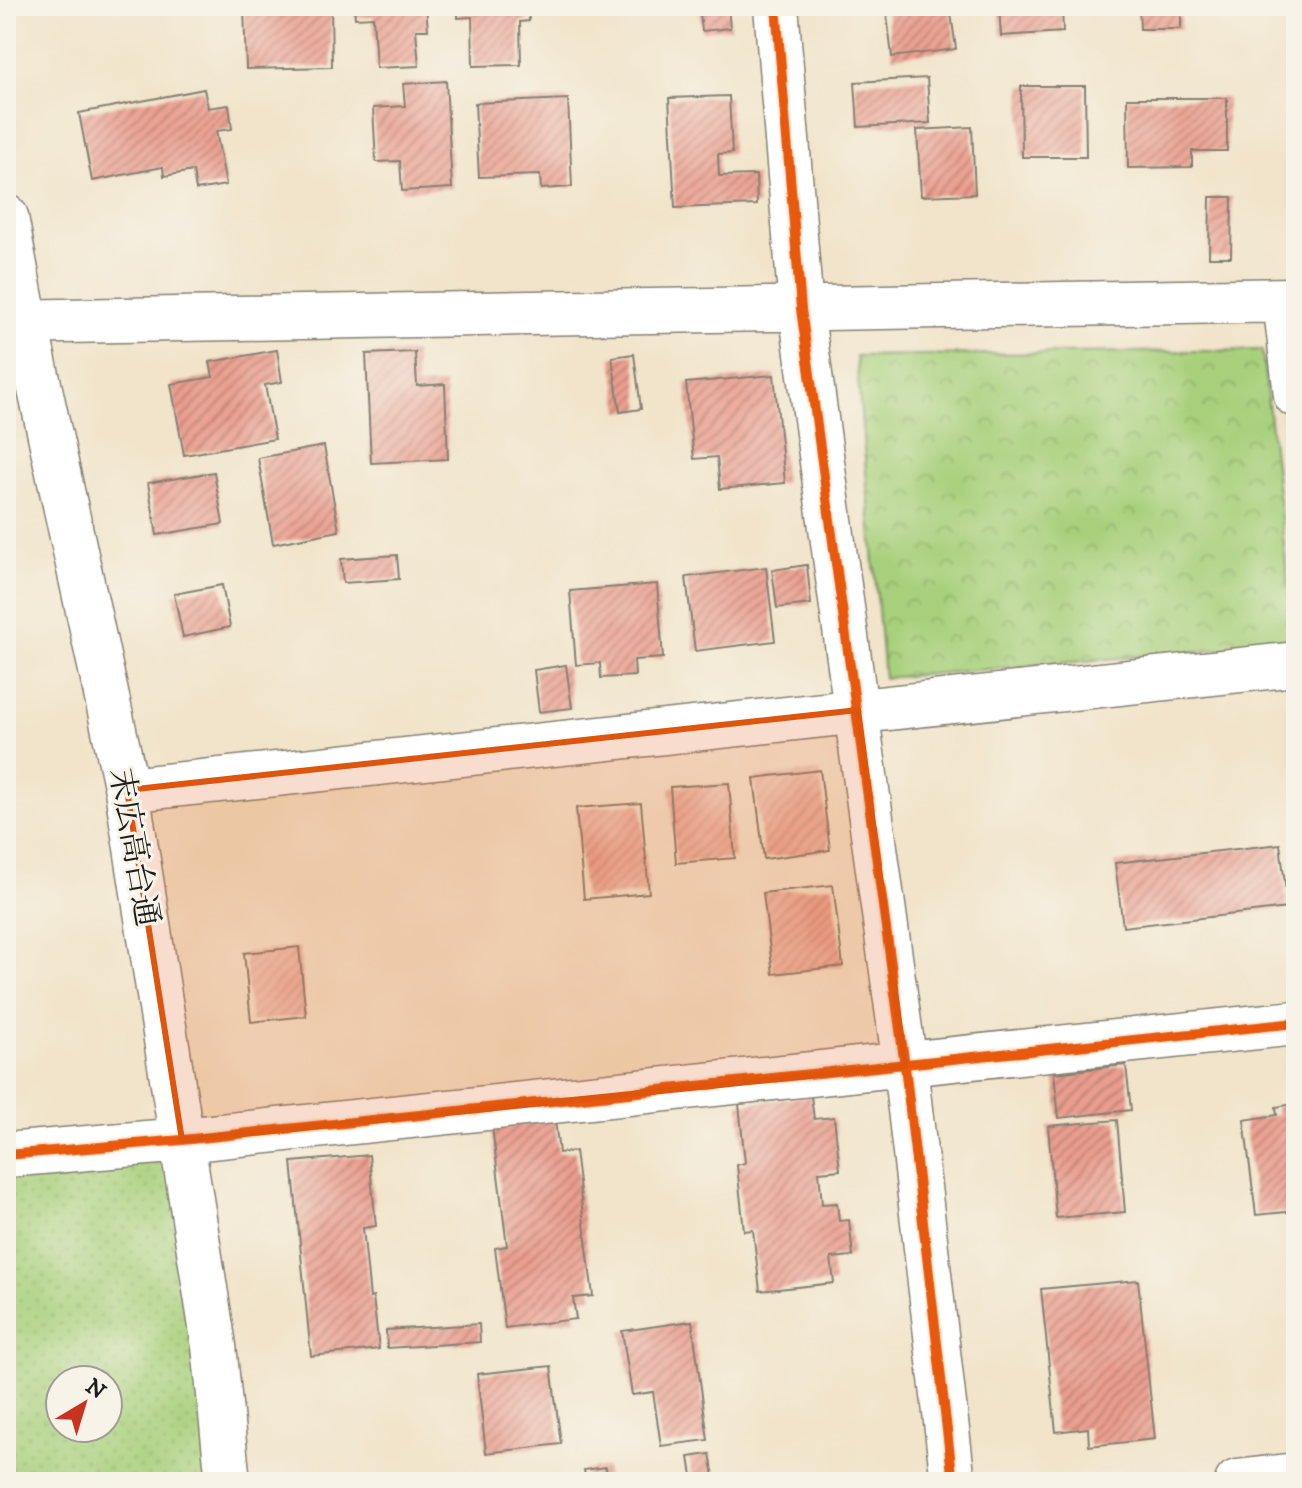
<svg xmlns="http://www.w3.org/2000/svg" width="1302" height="1488" viewBox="0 0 1302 1488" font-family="'IM FELL DW Pica','Noto Serif JP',serif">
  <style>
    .grass { fill: url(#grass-dots); stroke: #62764c; stroke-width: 2; fill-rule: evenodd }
    .park { fill: url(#park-crowns); stroke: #62764c; stroke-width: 2 }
    .building { fill: url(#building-hatch) }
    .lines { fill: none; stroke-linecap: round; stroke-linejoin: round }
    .minor-casing { stroke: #868073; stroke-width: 47 }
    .minor { stroke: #fff; stroke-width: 44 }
    .cycleway-casing { stroke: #f7f3e8; stroke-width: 15 }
    .cycleway { stroke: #e8590c; stroke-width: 10 }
    .marked { fill: #de560d; fill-opacity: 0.2; stroke: #de560d; stroke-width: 6; stroke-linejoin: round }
    .labels { text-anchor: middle; stroke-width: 6; stroke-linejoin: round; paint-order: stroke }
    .street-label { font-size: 32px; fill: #1c1c1c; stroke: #f7f3e8 }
  </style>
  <defs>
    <pattern id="grass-dots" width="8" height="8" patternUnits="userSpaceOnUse" patternTransform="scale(2)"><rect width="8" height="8" fill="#a8d07b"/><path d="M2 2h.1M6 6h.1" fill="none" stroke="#90b26a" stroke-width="1.8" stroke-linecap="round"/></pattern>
    <pattern id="park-crowns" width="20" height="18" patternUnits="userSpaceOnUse" patternTransform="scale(2)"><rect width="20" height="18" fill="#a8d07b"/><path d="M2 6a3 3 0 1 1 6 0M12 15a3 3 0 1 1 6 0" fill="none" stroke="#90b26a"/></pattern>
    <pattern id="building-hatch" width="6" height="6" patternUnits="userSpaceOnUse" patternTransform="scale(2)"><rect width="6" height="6" fill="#ea9e8f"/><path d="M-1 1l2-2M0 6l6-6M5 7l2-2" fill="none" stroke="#bd8074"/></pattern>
  </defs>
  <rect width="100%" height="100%" fill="#f7f3e8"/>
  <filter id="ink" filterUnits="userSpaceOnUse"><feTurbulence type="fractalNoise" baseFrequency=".0125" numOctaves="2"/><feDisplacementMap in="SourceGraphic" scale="16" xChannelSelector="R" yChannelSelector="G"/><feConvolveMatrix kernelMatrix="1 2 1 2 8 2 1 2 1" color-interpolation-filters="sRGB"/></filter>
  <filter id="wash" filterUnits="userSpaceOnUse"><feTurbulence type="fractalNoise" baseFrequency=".006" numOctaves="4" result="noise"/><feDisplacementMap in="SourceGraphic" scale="32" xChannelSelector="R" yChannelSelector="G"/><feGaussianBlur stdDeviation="1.8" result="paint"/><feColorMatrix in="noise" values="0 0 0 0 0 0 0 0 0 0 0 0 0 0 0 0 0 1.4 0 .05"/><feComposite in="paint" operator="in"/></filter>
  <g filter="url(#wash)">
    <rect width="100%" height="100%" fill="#f1e4ca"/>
    <path class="grass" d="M182,1140L228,1482H6V1155ZM60,1380H108V1428H60Z"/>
    <path class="park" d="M1262,350L1295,643L884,678L856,356Z"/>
    <g id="blocks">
      <path class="building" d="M244,6H331L332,67L246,69Z
        M354,6H426L428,30H416L419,66L376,68L373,17L355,18Z
        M458,6H528L529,21L520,22L521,65L473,66L472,17L458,18Z
        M699,6H728L730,28L702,31Z
        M886,6H950L956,49L892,57Z
        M999,6H1062L1063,32L1001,36Z
        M1139,6H1181V29H1140Z
        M927,78L930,123L858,127L855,82Z
        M446,81L452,188L402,191L400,161L376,162L373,108L405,106L403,84Z
        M1021,86H1085L1086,157H1022Z
        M204,89L208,108L229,105L232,129L216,131L226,185L196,190L193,171L164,176L163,167L92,181L79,113Z
        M729,96L732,153L718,154L719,176L756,175L757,205L675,208L669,98Z
        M1127,98H1227V151H1192V167L1128,168Z
        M568,99L572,187L541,189L540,175L479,177L475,103Z
        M1289,105H1296V159H1289Z
        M972,127L975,194L921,196L917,130Z
        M1210,197H1232L1231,257H1209Z
        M277,350L282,382L265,385L275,439L184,455L171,384L213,377L210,362Z
        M415,352L417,386L445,384L448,459L371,463L366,354Z
        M634,354L641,409L620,412L612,357Z
        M774,375L785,483L720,489L717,457L694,459L686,383Z
        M324,446L339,531L273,544L258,458Z
        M214,472L223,524L157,535L148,483Z
        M397,555L399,579L343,583L341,559Z
        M807,565L811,604L777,608L772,570Z
        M766,567L775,641L695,651L686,577Z
        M657,584L663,658L634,660L635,676L601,678L600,663L576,665L570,591Z
        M222,585L230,627L183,637L174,594Z
        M566,665L572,708L539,712L534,670Z
        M820,770L830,850L764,859L754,778Z
        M729,783L735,858L676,863L670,787Z
        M641,803L649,893L584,899L576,808Z
        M1280,844L1288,908L1123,927L1115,863Z
        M833,885L843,966L773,974L763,893Z
        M299,947L306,1016L251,1022L244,953Z
        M1126,1065L1131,1110L1059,1118L1054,1073Z
        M811,1096L814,1119L834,1117L840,1170L819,1172L822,1204L837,1203L839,1221L849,1220L853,1256L831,1258L834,1283L760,1291L753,1230L744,1231L737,1165L745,1163L739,1104Z
        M1294,1104L1296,1211L1256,1215L1244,1120L1277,1115L1276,1107Z
        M555,1120L559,1153L575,1151L593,1296L573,1298L576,1319L505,1328L495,1248L507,1246L492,1127Z
        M1117,1120L1125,1212L1056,1218L1048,1126Z
        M369,1155L376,1226L363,1228L370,1298L373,1297L379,1349L311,1356L292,1162Z
        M1138,1280L1155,1439L1089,1446L1088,1428L1056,1432L1041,1289Z
        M692,1321L708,1440L661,1446L653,1392L632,1395L622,1331Z
        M479,1324L480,1342L387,1348L386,1330Z
        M551,1366L561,1444L486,1453L477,1374Z
        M710,1454L715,1482H693L689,1457Z
        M606,1467L607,1482H586L584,1470Z"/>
    </g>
  </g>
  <g filter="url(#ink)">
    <use href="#blocks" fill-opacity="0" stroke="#868073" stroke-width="2"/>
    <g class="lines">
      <g class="minor-casing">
        <path id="minor" d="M776,6L801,309L905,1066L953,1482
          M6,217L25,320L127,790L214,1346L228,1482
          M1285,300L1296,395
          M6,322L1296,300
          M127,790L1296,664
          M6,1155L182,1140L1296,1023
          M1237,1482L1296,1475"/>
      </g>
      <use href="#minor" class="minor"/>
      <g class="cycleway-casing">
        <path id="cycleway" d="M776,6L801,309L905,1066L953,1482
          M6,1155L182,1140L1296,1023"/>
      </g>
      <use href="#cycleway" class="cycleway"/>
    </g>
  </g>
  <path class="marked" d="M858,710L905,1066L182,1140L127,790Z"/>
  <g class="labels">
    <g class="street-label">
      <text transform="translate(135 847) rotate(80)" y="11">末広高台通</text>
    </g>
  </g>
  <rect width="1302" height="1488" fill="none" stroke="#f7f3e8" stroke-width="32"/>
  <g transform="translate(84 1404) rotate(38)"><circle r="38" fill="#f7f3e8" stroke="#9f9d96" stroke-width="2"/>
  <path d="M0-6L14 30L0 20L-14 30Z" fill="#c8321e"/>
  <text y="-12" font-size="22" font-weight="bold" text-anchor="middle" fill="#1c1c1c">N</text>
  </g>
</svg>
